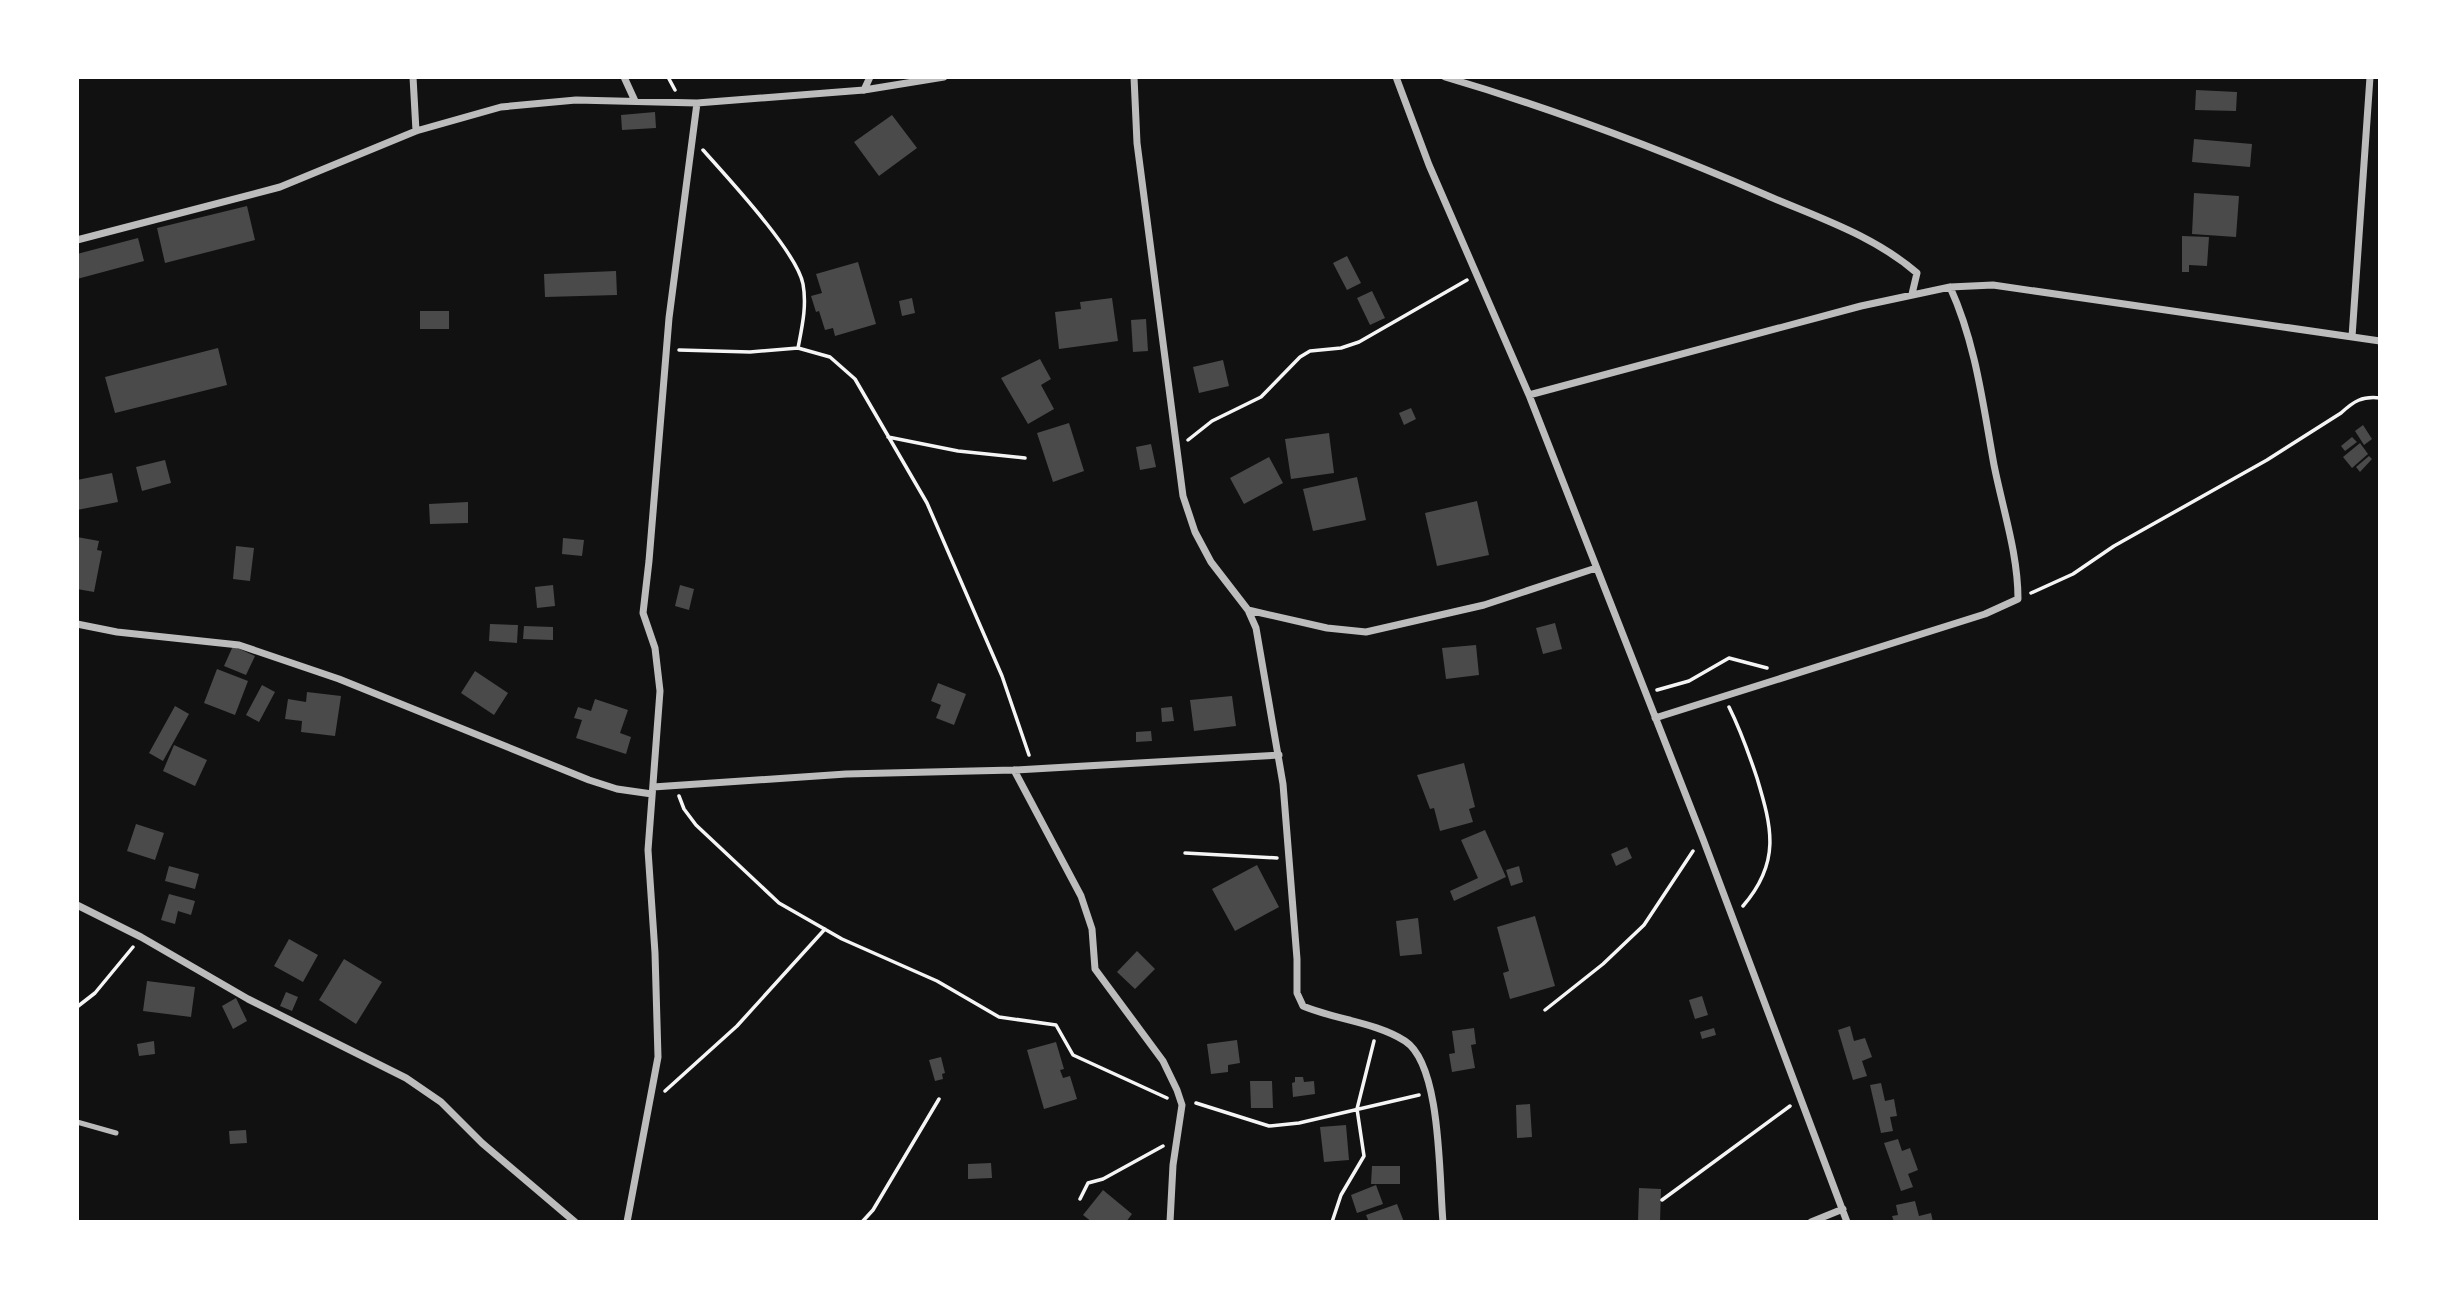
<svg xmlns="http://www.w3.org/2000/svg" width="2457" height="1299" viewBox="0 0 2457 1299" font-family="Arial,sans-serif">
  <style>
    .building { fill: #4a4a4a }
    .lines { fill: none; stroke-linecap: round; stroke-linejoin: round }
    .path { stroke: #f5f5f5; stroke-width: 3.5 }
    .service { stroke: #bcbcbc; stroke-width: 5 }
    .minor { stroke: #bcbcbc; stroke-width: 7 }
  </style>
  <rect width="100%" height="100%" fill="#111"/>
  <path class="building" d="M2196,90L2237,92L2236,111L2195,110Z
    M655,112L656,128L622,130L621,115Z
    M892,115L917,148L879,176L854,142Z
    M2194,139L2252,144L2250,167L2192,162Z
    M2194,193L2239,196L2236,237L2192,234Z
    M247,206L255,240L165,263L157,228Z
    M2182,236L2209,237L2207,266L2189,265V272H2182Z
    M138,238L144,261L77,279V254Z
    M1347,256L1361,283L1347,290L1333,263Z
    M858,262L876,324L835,336L833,328L825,330L819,311L816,312L811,296L822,293L816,274Z
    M616,271L617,295L545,297L544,274Z
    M1372,291L1385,318L1370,325L1357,298Z
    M912,298L915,313L902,316L899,301Z
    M1112,298L1118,341L1059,349L1055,312L1081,309L1080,302Z
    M420,311H449V329H420Z
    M1146,319L1148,351L1133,352L1131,320Z
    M218,348L227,385L115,413L105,377Z
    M1040,359L1051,379L1041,385L1054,409L1028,424L1001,378Z
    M1223,360L1229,386L1199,393L1193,367Z
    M1411,408L1416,419L1404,425L1399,413Z
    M1069,423L1084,471L1053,482L1037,433Z
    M2363,425L2372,439L2364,445L2355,431Z
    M1329,433L1334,473L1291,479L1285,439Z
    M2352,437L2357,442L2345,451L2341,446Z
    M2360,443L2368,454L2352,468L2343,457Z
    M1151,444L1156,467L1140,470L1136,447Z
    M2369,456L2372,459L2360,472L2356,467Z
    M1269,457L1283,483L1244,504L1230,478Z
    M165,460L171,483L142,491L136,467Z
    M112,473L118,502L77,510V480Z
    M1357,477L1366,520L1313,531L1303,489Z
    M1477,501L1489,555L1437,566L1425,513Z
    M468,502V523L430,524L429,504Z
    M77,537L99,541L97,550L102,551L94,592L77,589Z
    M563,538L584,540L582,556L562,554Z
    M236,546L254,548L250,581L233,579Z
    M553,585L555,606L537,608L535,587Z
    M680,585L694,589L689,610L675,606Z
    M1555,623L1562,649L1543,654L1536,628Z
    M490,624L518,625L517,643L489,641Z
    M524,626L553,627V640L523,639Z
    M1476,645L1479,675L1446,679L1442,648Z
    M233,646L255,656L246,675L224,666Z
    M217,669L248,681L235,715L204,703Z
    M475,671L508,693L494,715L461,693Z
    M938,683L966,694L954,725L936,718L941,705L931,701Z
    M262,685L275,692L259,722L246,715Z
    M307,692L341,696L335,736L301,732L302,721L285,719L288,699L306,702Z
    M1232,696L1236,726L1194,731L1190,700Z
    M595,699L628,710L620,733L631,737L626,754L576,738L582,720L574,718L578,707L591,711Z
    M175,706L189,714L163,761L149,753Z
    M1172,707L1174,721L1162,722L1161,708Z
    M1151,731L1152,741L1136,742V732Z
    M174,745L207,760L195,786L163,771Z
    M1464,763L1475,807L1469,809L1473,822L1440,831L1434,808L1430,809L1417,775Z
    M136,824L164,833L155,860L127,851Z
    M1485,830L1506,877L1454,901L1450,891L1478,878L1461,840Z
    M1627,847L1632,858L1616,866L1611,854Z
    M1257,865L1279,907L1235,931L1212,889Z
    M169,866L199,874L195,889L165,881Z
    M1519,866L1523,882L1511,886L1506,870Z
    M169,894L195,901L191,915L178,911L175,924L161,920Z
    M1535,916L1555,986L1510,999L1503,973L1509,971L1497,927Z
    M1418,918L1422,954L1400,956L1396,921Z
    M289,939L318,955L303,982L274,966Z
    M1137,951L1155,969L1135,989L1117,972Z
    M344,959L382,982L356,1024L319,1000Z
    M147,981L195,987L191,1017L143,1011Z
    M286,992L298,997L292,1011L280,1006Z
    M1702,996L1708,1015L1695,1019L1689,1000Z
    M236,998L247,1021L233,1029L222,1006Z
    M1850,1026L1854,1041L1865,1038L1872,1057L1862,1061L1867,1076L1853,1080L1838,1030Z
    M1474,1028L1476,1044L1471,1045L1475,1068L1452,1072L1449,1054L1455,1053L1452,1031Z
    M1714,1028L1716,1035L1702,1039L1700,1032Z
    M1237,1040L1240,1063L1228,1065V1072L1211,1074L1207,1044Z
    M154,1041L155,1054L139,1056L137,1044Z
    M1056,1042L1064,1069L1060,1070L1063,1078L1070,1076L1077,1099L1044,1109L1027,1050Z
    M941,1057L945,1073L942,1074L943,1079L935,1081L929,1060Z
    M1295,1077H1303L1304,1082L1314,1081L1315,1094L1293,1097L1292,1083L1295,1082Z
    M1250,1081H1272L1273,1108H1251Z
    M1881,1083L1885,1101L1894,1099L1897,1116L1890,1117L1893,1131L1881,1133L1870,1085Z
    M1530,1104L1532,1137L1517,1138L1516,1105Z
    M1346,1125L1349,1160L1324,1162L1320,1127Z
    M246,1130L247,1143L230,1144L229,1131Z
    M1898,1139L1902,1151L1910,1148L1918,1170L1908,1174L1913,1187L1901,1191L1884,1143Z
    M991,1163L992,1178L968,1179V1164Z
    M1372,1166H1400V1184H1371Z
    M1376,1185L1383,1204L1357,1213L1351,1195Z
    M1639,1188L1661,1189L1660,1222H1638Z
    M1103,1190L1132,1214L1126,1222H1092L1083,1215Z
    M1915,1201L1919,1216L1931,1213L1933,1222H1894L1892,1216L1898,1215L1896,1205Z
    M1397,1204L1404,1222H1369L1366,1215Z"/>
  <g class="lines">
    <path class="path" d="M668,77L675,90
      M703,150C727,177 797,252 803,284C807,306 802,327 798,348
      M679,350L750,352L798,348L830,357L855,379L927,503L1002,676L1029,755
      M888,437L958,451L1025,458
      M1188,440L1212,421L1261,397L1300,357L1310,351L1341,348L1359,342L1467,280
      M2031,593L2073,574L2114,546L2267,460L2341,413C2354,401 2362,396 2380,398
      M1657,690L1689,681L1729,658L1767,668
      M1729,707C1741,731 1749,754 1757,778C1772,828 1781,862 1743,906
      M679,796L684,809L696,825L779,903L842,939L937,981L999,1017L1056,1025L1073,1055L1167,1098
      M1185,853L1277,858
      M77,1007L95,993L133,947
      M1545,1010L1603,964L1644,925L1693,851
      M665,1091L737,1026L825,929
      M1196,1103L1269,1126L1299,1123L1419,1095
      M1080,1199L1088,1183L1103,1179L1163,1146
      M1662,1200L1790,1106
      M862,1222L873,1210L939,1099
      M1332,1222L1341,1195L1364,1156L1357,1109L1374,1041"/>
    <path class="service" d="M77,1122L116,1133"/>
    <path class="minor" d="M413,77L416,131
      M624,77L635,101
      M1134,77L1137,143L1183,496L1195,532L1211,562L1248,610L1256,628L1283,784L1297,959V993L1303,1006C1336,1020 1375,1022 1405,1041C1442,1065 1439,1181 1443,1222
      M1396,77L1429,165L1529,395L1703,839L1847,1222
      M1445,77C1554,109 1662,150 1766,195C1819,218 1873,235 1917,273L1912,294
      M864,90L870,77
      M77,240L280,187L416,131L501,107L576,100L697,103L864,90L944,77
      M2352,337L2370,77
      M1529,395L1861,306L1950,287L1993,285L2380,341
      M1248,610L1327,628L1366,632L1484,605L1596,568
      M77,624L117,632L239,645L339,679L589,780L617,789L652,794
      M1655,718L1985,614L2018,599C2018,554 2003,510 1994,465C1983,405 1976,344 1950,287
      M1014,770L1081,896L1092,929L1095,969L1163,1061L1177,1090L1182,1105L1173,1165L1170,1222
      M653,787L846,774L1014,770L1279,755
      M77,905L141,937L248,999L406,1078L441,1102L482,1143L575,1222
      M627,1222L658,1057L655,953L648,850L660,691L655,648L643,613L649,561L669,318L697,103
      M1811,1222L1843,1209"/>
  </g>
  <rect width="2457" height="1299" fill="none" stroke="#ffffff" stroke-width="158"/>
</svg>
